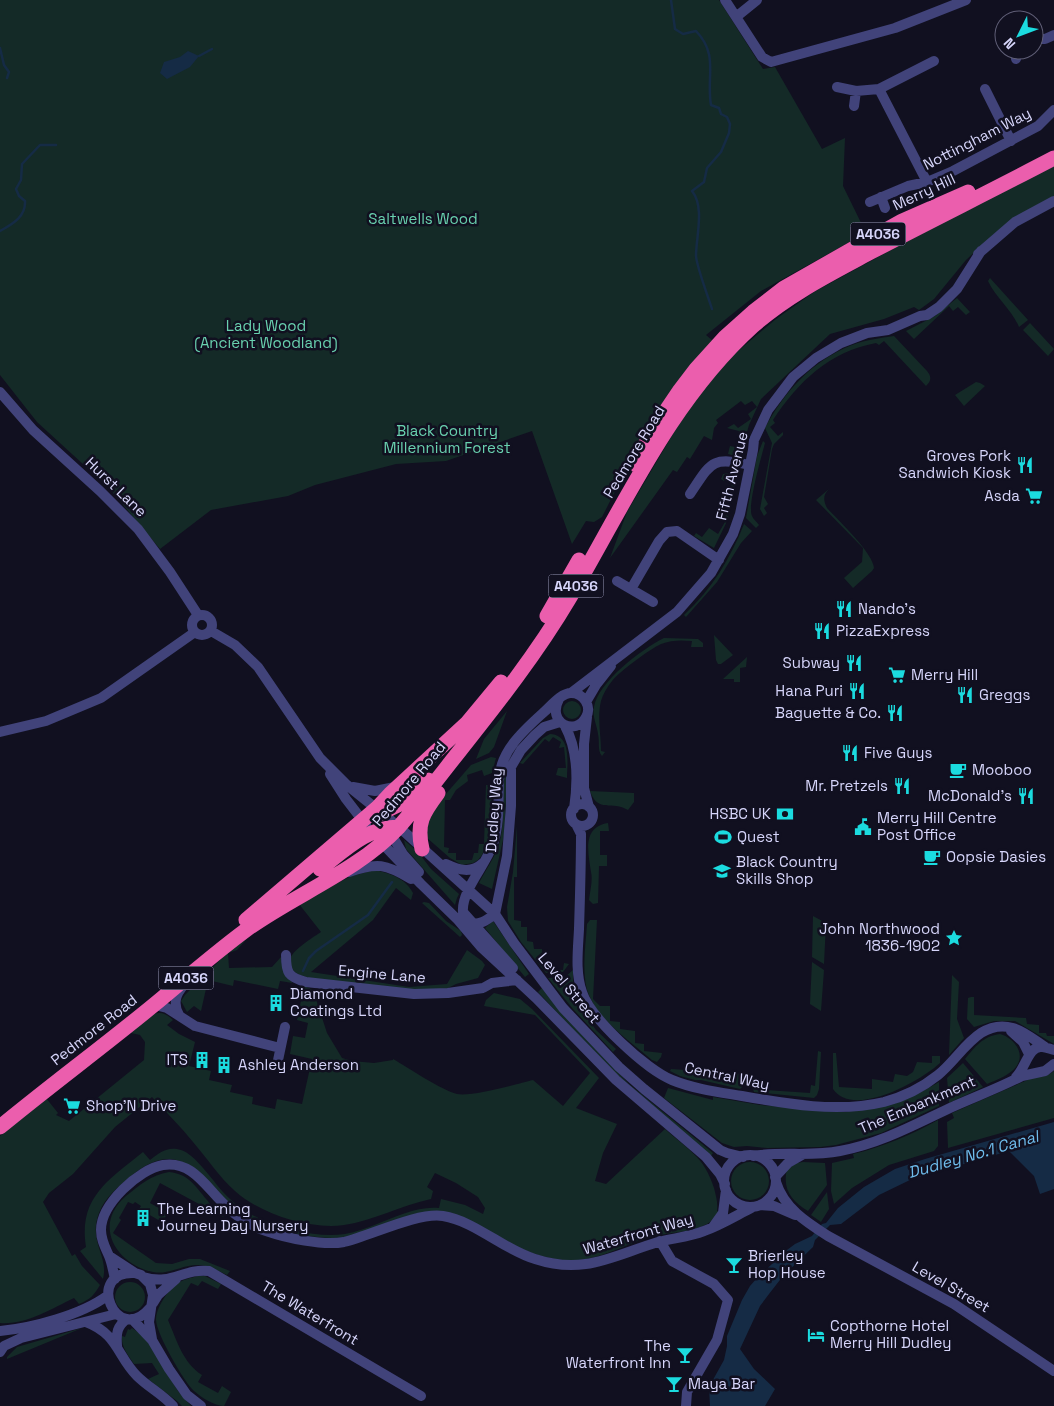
<svg xmlns="http://www.w3.org/2000/svg" width="1054" height="1406" viewBox="0 0 1054 1406" font-family="'Space Grotesk',sans-serif">
  <style>
    .green { fill: #142a27 }
    .water { fill: #152b45 }
    .lines { fill: none; stroke-linecap: round; stroke-linejoin: round }
    .stream { stroke: #152b45; stroke-width: 2.5 }
    .minor { stroke: #41437a; stroke-width: 10 }
    .highway { stroke: #eb5ead; stroke-width: 15 }
    .labels { text-anchor: middle; stroke-width: 5; stroke-linejoin: round; paint-order: stroke }
    .shield { fill: #111020; stroke: #9b9ab9; stroke-width: 1 }
    .shield-label { font-size: 14px; font-weight: bold; fill: #d6d5fa }
    .street-label { font-size: 15px; fill: #d6d5fa; stroke: #111020 }
    .park-label { font-size: 15px; fill: #69d1af; stroke: #111020 }
    .poi-label { font-size: 15px; fill: #d6d5fa; stroke: #111020; text-anchor: start }
    .water-label { font-size: 16px; font-style: italic; fill: #6fbded; stroke: #111020 }
  </style>
  <rect width="100%" height="100%" fill="#111020"/>
  <path class="green" d="M0,0H719L763,69L775,67L822,149L845,138L843,186L866,233L761,291L706,335L713,341L639,444L602,517L594,522L586,521L572,544L532,431L446,461L396,464L315,485L288,496L211,510L160,549L108,487L37,422L0,375Z
    M1054,161V196L1028,210L995,233L966,260L934,299L919,310L914,307L884,319L830,334L761,399L749,425L740,457L728,454L730,446L740,448L743,436L738,434L739,431L727,428L734,424L738,428L751,419L748,414L757,407L752,401L745,405L741,401L716,420L718,423L714,428L712,440L704,436L690,459L687,457L677,472L673,470L610,558L627,512L690,405L732,356L776,319L814,292Z
    M990,278L1028,320L1019,327C1012,310 996,298 988,281Z
    M957,298L970,312L966,315L958,307L953,311L949,306L914,339L906,331L935,316Z
    M1030,323L1054,349L1048,356L1023,330Z
    M894,336L927,371C932,377 931,381 926,386L884,341L879,345L876,343C829,352 799,381 773,420L775,423L770,427L778,436L783,432V435L774,444L772,449L764,497L768,504L764,508L767,513L764,516L760,509L772,443L765,428C784,392 813,360 852,345C865,340 880,338 894,336Z
    M976,382L980,383L985,386L964,406L955,395Z
    M763,441L765,443C762,455 747,506 752,516C753,519 757,522 759,525L756,528L746,518L757,456Z
    M731,465L737,467L732,503L728,500L730,497L726,495L734,481L727,477L724,481L721,479L723,474L729,473Z
    M829,489C823,495 823,500 827,508C839,521 873,553 874,568L872,571L853,588L844,578L862,562L863,548L816,500Z
    M726,515L729,517L714,548L694,536L696,533L702,537L709,528L718,534L725,522L723,520Z
    M744,524L752,531L741,543L717,582L686,617L684,615C712,589 730,559 744,524Z
    M714,635L733,655L721,664H718L716,660Z
    M664,638L698,639L703,643V647H691L692,641C681,640 671,640 661,644C650,649 620,671 612,681C607,687 603,694 601,701C597,717 601,735 601,751L605,752L602,756C597,750 600,742 598,734C597,725 592,717 594,707C598,682 642,649 664,638Z
    M747,657L746,667L740,668V682H734V679H723Z
    M563 710a9 9 0 1 1 18 0a9 9 0 1 1-18 0Z
    M507,711L494,747L489,753L476,759L484,739Z
    M550,734C572,735 567,763 567,778L556,775L558,768H566L564,747L559,748L561,742L553,737L549,742L545,739L523,764L520,763L543,738Z
    M491,757L496,758L492,773L484,776L482,770L467,775L468,781L456,790L450,800H445L444,847L449,848L448,853H456V860H472L474,853H478L479,844H484L486,785H490L492,788L490,838L482,855L478,860L473,863L462,865L450,858L426,837L425,828L432,810L471,765Z
    M507,763L505,831L492,889L479,883C486,869 496,856 500,841C506,816 500,788 507,763Z
    M590,791L634,793V802L628,810C612,800 598,814 590,791Z
    M608,823L609,831H600V855H607V866H599L598,903L593,904L589,900C590,891 593,880 591,872C588,852 582,827 608,823Z
    M517,826V877H514V920L521,921V927H527V941L533,942L534,949H542L543,961L550,962V969L563,970L564,963L569,964L563,972L546,973L521,942L508,921L507,907L513,872Z
    M404,840L418,852L431,869L459,894L457,898L455,905L406,849Z
    M374,870C390,873 405,878 413,893L411,900L396,888L373,920L311,972L409,987L447,984L467,950L482,961L485,965L478,978L456,984L448,988L449,989L410,991L309,978C266,966 303,944 321,932L299,904L349,877Z
    M424,902L429,903L446,921L461,931L462,935L460,937L422,903Z
    M813,916L826,923L824,964L812,957Z
    M590,920H597L593,999L600,1006H610V1021L620,1022V1029L635,1031V1043L644,1044V1051L662,1053L661,1057L657,1062L652,1060C628,1039 587,1014 585,978C583,960 586,941 587,924Z
    M493,921L529,974L525,977L485,928Z
    M250,935L237,950L228,953L229,968L272,967L281,957C282,969 284,975 293,983L280,981L278,989L234,980L233,986L208,980L201,1011L194,1006L187,1012L181,1001L185,995L228,952Z
    M812,962L824,970L821,1011L810,1004Z
    M573,970V981L580,1000L577,1003L596,1030L616,1049L613,1052L573,1009L548,978L565,977Z
    M952,975L959,982L957,1019L964,1038L949,1055Z
    M304,986L313,990L327,1033L342,1058L352,1061L374,1063L393,1060V1059C409,1068 441,1090 457,1094C471,1097 517,1084 533,1080L563,1106L590,1073L535,1015L484,1006L486,1000L494,993L520,999L532,1009L599,1078L576,1108L617,1124L603,1153L595,1181L606,1184L665,1129C688,1150 704,1156 714,1188C716,1196 718,1202 717,1211L720,1212C706,1233 677,1231 654,1236C630,1242 610,1255 586,1259C540,1267 498,1236 459,1216L449,1212C425,1218 402,1224 379,1229C368,1232 356,1236 345,1237C325,1240 301,1235 281,1230C265,1226 250,1220 237,1210C200,1182 183,1133 131,1176C118,1187 105,1197 99,1213C88,1242 109,1256 103,1279L80,1251L86,1247C78,1197 109,1180 143,1152L150,1160C160,1152 168,1146 181,1150C195,1154 213,1181 223,1192C234,1204 248,1214 263,1220C287,1230 319,1238 345,1234C356,1232 367,1228 377,1224C397,1216 418,1206 439,1208L441,1199L465,1205L483,1214L485,1208L478,1197L456,1183L435,1173L427,1187L433,1191L431,1199C402,1205 373,1221 344,1225C310,1230 260,1214 235,1191C219,1177 207,1158 193,1142C180,1126 166,1112 152,1097L115,1127L73,1174L49,1193L43,1202L72,1256L75,1254L82,1266L100,1285C94,1295 91,1299 79,1304L74,1298C51,1309 26,1325 0,1323V1136L46,1098L58,1113L56,1115L69,1121L144,1060L145,1042L140,1035L131,1033C145,1021 156,1003 173,1020L167,1025L179,1034L195,1042L189,1066L211,1071L209,1080L232,1085L230,1092L253,1097L252,1104L275,1109L277,1099L302,1104L312,1059L290,1054L293,1036L305,1038L308,1023L297,1020Z
    M542,988L599,1053L629,1084L713,1153L711,1156L606,1065L538,992Z
    M971,997H974V1015L1026,1018L1027,1024L1039,1025V1033H1046L1047,1036H1054V1044L1015,1021H994L974,1027L967,1019L968,998Z
    M1000,1034C1017,1039 1028,1058 1012,1071C1005,1077 996,1080 987,1084L965,1059C975,1047 983,1036 1000,1034Z
    M818,1051L821,1052L819,1089L817,1095L814,1098L754,1092L753,1089L810,1093L811,1085L815,1086Z
    M833,1053H836L839,1087L872,1089V1079L893,1082L895,1074L907,1076L913,1072L917,1062L932,1063V1056H940V1063C921,1081 853,1119 833,1089Z
    M963,1063L983,1087L949,1103L947,1078Z
    M671,1069L742,1074L745,1075V1084L740,1089L701,1080H695L680,1076L670,1071Z
    M1054,1071V1118L948,1148L947,1122L954,1118L952,1113L1032,1078C1042,1076 1046,1077 1054,1071Z
    M939,1082V1106L881,1133L836,1145L820,1147L767,1148L747,1146L734,1147L722,1143L664,1098L668,1088L713,1100V1097L760,1105L846,1112L923,1091Z
    M938,1120V1146L934,1151L889,1165L852,1188L834,1204L831,1191L832,1163L854,1158L853,1154C883,1147 911,1135 938,1120Z
    M803,1162L825,1163L827,1185L808,1211C792,1201 782,1190 787,1169L797,1163Z
    M731 1181a19 19 0 1 1 38 0a19 19 0 1 1-38 0Z
    M169,1172C189,1174 195,1186 207,1200C212,1207 218,1212 225,1218L160,1183L150,1203L168,1213L162,1222L139,1209L141,1206L135,1202L133,1204L128,1202L119,1218L121,1220L113,1233L156,1263L172,1264L189,1259H200L230,1271L227,1275C217,1270 206,1264 195,1265C180,1266 168,1275 153,1272C116,1264 92,1225 126,1196C140,1185 151,1175 169,1172Z
    M827,1192L829,1209L821,1222L811,1215Z
    M198,1276H205L221,1284L218,1289L202,1281L198,1286L191,1283L168,1320C177,1341 183,1363 202,1375L198,1382L218,1393L222,1386L231,1392L224,1406C214,1406 201,1397 194,1391C184,1382 156,1333 156,1320C156,1308 167,1291 177,1284C183,1279 191,1278 198,1276Z
    M115 1297a15 15 0 1 1 30 0a15 15 0 1 1-30 0Z
    M82,1328L7,1359V1357L17,1347Z
    M132,1328L145,1337L178,1391L191,1406H182L177,1401L148,1379L159,1374L152,1363L134,1364C128,1355 121,1347 122,1336L125,1337L128,1329L130,1330Z"/>
  <path class="water" d="M188,51L199,56L190,67L167,79L160,73L164,62L180,57Z
    M1054,1122V1189L1040,1194L1034,1176L1009,1151L912,1179L879,1195L841,1224L830,1225L815,1240L813,1247L783,1276L769,1294L760,1306L740,1349L754,1369L775,1389L765,1406H710L709,1387L724,1360L727,1346V1336L742,1300L750,1286L757,1278L787,1250L795,1244L812,1236L822,1224L826,1223L838,1208L864,1187L895,1169L925,1159Z"/>
  <g class="lines">
    <path class="stream" d="M671,0L675,29L683,34L696,31C719,55 706,76 711,105L719,108L721,114L727,117L730,124L729,133L721,152L707,168L704,182L692,191C705,207 696,237 696,256C697,268 708,296 712,309
      M0,48L4,65L9,72L7,78
      M199,56L212,49
      M0,231C12,224 26,217 25,201L19,196L16,189L21,180L22,164L40,145H56
      M303,971L309,958L316,951L368,915L392,882"/>
    <path class="minor" d="M725,0L762,57L771,62L895,28L966,0
      M736,17L757,0
      M1034,39H1045L1054,35
      M1002,40H1004
      M1015,50L1016,59
      M837,87L856,91L879,89L934,61
      M879,89L927,182
      M985,89L1011,141
      M854,106L856,91
      M881,197L885,208
      M870,202L908,186L927,182L953,171L1038,126L1054,110
      M978,254L1015,222L1054,201
      M0,392L33,430L100,491L138,529L170,572L198,615
      M690,494C711,463 711,456 749,465
      M617,581L653,602
      M631,589L659,541L667,532L677,531L719,560
      M192 625a10 10 0 1 1 20 0a10 10 0 1 1-20 0Z
      M211,631L235,645L258,667L320,758L347,785L399,827L495,914L514,943L563,1008L619,1067L644,1089L720,1150L727,1153L743,1157
      M571,693L677,612L711,573L733,534L740,514L753,450L754,440L768,410L793,377L816,358L841,343L867,333L888,330L920,316L927,315L939,307L957,289L981,251
      M586,702L596,685L611,666
      M587,717L584,744V788L589,807
      M565,726C578,750 578,782 574,809
      M0,732L46,721L101,698L195,632
      M330,774L346,799L366,825
      M353,787L375,791L395,787
      M571 815a11 11 0 1 1 22 0a11 11 0 1 1-22 0Z
      M576,824L581,834C581,866 580,897 579,929C578,950 575,972 582,992C590,1018 647,1070 672,1080C694,1089 718,1092 742,1096C787,1104 838,1113 884,1102C903,1097 923,1087 938,1075C961,1057 978,1018 1013,1028C1024,1031 1036,1041 1045,1047
      M388,829L403,854L419,872
      M379,840L421,884L458,920L481,947L536,998L616,1080L706,1157L720,1174L725,1184
      M446,864C459,870 471,874 483,863
      M349,872C377,862 386,864 411,879
      M469,923C479,926 487,920 495,914L507,856L511,806V767L521,750L535,735L544,727L560,722
      M286,955C286,973 288,977 306,982L414,994L448,993L483,988L492,983L517,980
      M513,968L463,912C461,891 486,865 493,844C500,823 498,801 499,780C500,751 524,730 544,712C551,706 561,693 571,693C584,693 592,707 586,717C576,737 546,723 559,699
      M155,1005L167,1008L195,1026L280,1048
      M179,1015C173,1004 175,995 184,985
      M1011,1031L1023,1042L1029,1054
      M277,1065L285,1027
      M1016,1077C1025,1069 1029,1045 1042,1047C1046,1047 1050,1049 1054,1050
      M724 1181a26 26 0 1 1 52 0a26 26 0 1 1-52 0Z
      M753,1156C782,1151 811,1157 840,1151C879,1144 914,1125 950,1108C974,1097 999,1088 1022,1076L1045,1071L1054,1064
      M775,1177L788,1163L802,1155
      M776,1182C784,1208 806,1222 828,1236L954,1304L1054,1371
      M760,1205L774,1206L795,1215
      M713,1227L723,1213L726,1190
      M660,1241L672,1261L714,1284L728,1300L717,1340L687,1392L686,1406
      M109,1256L135,1273L141,1275L150,1284L153,1295L149,1322L152,1339
      M135,1273C84,1270 116,1348 150,1308
      M143,1277C172,1286 183,1268 209,1271L421,1396
      M115,1279C113,1271 112,1263 109,1256C105,1247 101,1240 101,1230C101,1204 139,1169 163,1165C193,1160 207,1189 226,1206C237,1217 251,1226 266,1231C286,1238 323,1246 344,1242C370,1236 417,1212 443,1216C475,1221 504,1250 535,1259C584,1275 612,1256 658,1242C673,1238 689,1237 704,1231C721,1225 737,1215 753,1207
      M153,1303L158,1295L176,1279
      M132,1319L152,1340L169,1369L187,1395L201,1406
      M86,1322C118,1334 117,1356 137,1376C148,1387 162,1394 173,1406
      M0,1331C32,1328 81,1315 107,1296
      M117,1346C116,1333 117,1326 127,1319
      M0,1352L4,1346L21,1338L116,1314"/>
    <path class="highway" d="M634,464L657,424L680,390L696,369L725,337L753,312L784,288L870,239L902,221L968,192
      M547,616L579,560
      M375,816L400,804L428,780
      M422,849C416,823 423,813 438,793
      M320,869C344,851 367,827 399,827
      M246,920L377,808L390,794L467,723L501,682
      M0,1127C51,1085 104,1046 155,1004C185,979 215,953 246,930C294,895 358,871 398,828C419,804 438,778 458,753C497,704 537,653 569,599C625,504 670,401 753,326C788,295 830,274 871,252C932,220 993,190 1054,158"/>
  </g>
  <defs>
    <g id="restaurant-bare" transform="scale(1.35)"><path d="M-5-6h1v4h1v-4h1v4h1v-4h1v5L-1.5 .5V6h-2V.5L-5-1ZM5-6V6H3V1.5H1.5Q1.5-4 5-6Z" fill="#1bdbdf" stroke="#111020" stroke-width="2.5" paint-order="stroke"/></g>
    <g id="supermarket-bare" transform="scale(1.35)"><path d="M-6-5.5h2.5l.6 2H6L4.5 2H-2.5L-4.4-4H-6ZM-1.5 3.2a1.3 1.3 0 1 0 .1 0ZM3 3.2a1.3 1.3 0 1 0 .1 0Z" fill="#1bdbdf" stroke="#111020" stroke-width="2.5" paint-order="stroke"/></g>
    <g id="cafe-bare" transform="scale(1.35)"><path d="M-5.5-4.5H6V0H3Q3 3.5 0 3.5H-2.5Q-5.5 3.5-5.5 0ZM3-3.2v2h1.7v-2ZM-6 4.5H4V6H-6Z" fill="#1bdbdf" stroke="#111020" stroke-width="2.5" paint-order="stroke"/></g>
    <g id="bank-bare" transform="scale(1.35)"><path d="M-6-4H6V4H-6ZM0-2.3a2.3 2.3 0 1 0 0 4.6a2.3 2.3 0 1 0 0-4.6Z" fill="#1bdbdf" stroke="#111020" stroke-width="2.5" paint-order="stroke"/></g>
    <g id="civic-bare" transform="scale(1.35)"><path d="M-.6-6.5H3V-4.5H.6V-3L4-1V1h2V6H-6V1h2V-1L-.6-3ZM-1.2 2.5V6h2.4V2.5Z" fill="#1bdbdf" stroke="#111020" stroke-width="2.5" paint-order="stroke"/></g>
    <g id="stadium-bare" transform="scale(1.35)"><path d="M0-5a6.5 5 0 1 0 0 10a6.5 5 0 1 0 0-10ZM-3.5-1.8h7v3.6h-7Z" fill="#1bdbdf" stroke="#111020" stroke-width="2.5" paint-order="stroke"/></g>
    <g id="school-bare" transform="scale(1.35)"><path d="M0-5L7-2L0 1L-7-2ZM-4 1L0 2.5L4 1V4Q0 6-4 4Z" fill="#1bdbdf" stroke="#111020" stroke-width="2.5" paint-order="stroke"/></g>
    <g id="sight-bare" transform="scale(1.35)"><path d="M0-6L1.8-2.2L6-1.7L2.9 1.2L3.7 5.4L0 3.3L-3.7 5.4L-2.9 1.2L-6-1.7L-1.8-2.2Z" fill="#1bdbdf" stroke="#111020" stroke-width="2.5" paint-order="stroke"/></g>
    <g id="building-bare" transform="scale(1.35)"><path d="M-4-6H4V6H1V3H-1V6H-4ZM-2.5-4.3h1.7v1.8h-1.7ZM.8-4.3h1.7v1.8H.8ZM-2.5-1h1.7V.8h-1.7ZM.8-1h1.7V.8H.8Z" fill="#1bdbdf" stroke="#111020" stroke-width="2.5" paint-order="stroke"/></g>
    <g id="bar-bare" transform="scale(1.35)"><path d="M-6-5H6L.8 .8V4.5H3.5V6h-7V4.5H-.8V.8Z" fill="#1bdbdf" stroke="#111020" stroke-width="2.5" paint-order="stroke"/></g>
    <g id="hotel-bare" transform="scale(1.35)"><path d="M-6-4.5h1.5V1H6V5H4.5V3h-9V5H-6ZM-4 0a1.8 1.8 0 1 1 3.6 0ZM.5 0V-2.5h3Q6-2.5 6 0Z" fill="#1bdbdf" stroke="#111020" stroke-width="2.5" paint-order="stroke"/></g>
  </defs>
  <g fill-rule="evenodd">
    <use href="#restaurant-bare" x="1025" y="465"/>
    <use href="#supermarket-bare" x="1034" y="496"/>
    <use href="#restaurant-bare" x="844" y="609"/>
    <use href="#restaurant-bare" x="822" y="631"/>
    <use href="#restaurant-bare" x="854" y="663"/>
    <use href="#supermarket-bare" x="897" y="675"/>
    <use href="#restaurant-bare" x="857" y="691"/>
    <use href="#restaurant-bare" x="965" y="695"/>
    <use href="#restaurant-bare" x="895" y="713"/>
    <use href="#restaurant-bare" x="850" y="753"/>
    <use href="#cafe-bare" x="958" y="770"/>
    <use href="#restaurant-bare" x="902" y="786"/>
    <use href="#restaurant-bare" x="1026" y="796"/>
    <use href="#bank-bare" x="785" y="814"/>
    <use href="#civic-bare" x="863" y="827"/>
    <use href="#stadium-bare" x="723" y="837"/>
    <use href="#cafe-bare" x="932" y="857"/>
    <use href="#school-bare" x="722" y="871"/>
    <use href="#sight-bare" x="954" y="938"/>
    <use href="#building-bare" x="276" y="1003"/>
    <use href="#building-bare" x="202" y="1060"/>
    <use href="#building-bare" x="224" y="1065"/>
    <use href="#supermarket-bare" x="72" y="1106"/>
    <use href="#building-bare" x="143" y="1218"/>
    <use href="#bar-bare" x="734" y="1265"/>
    <use href="#hotel-bare" x="816" y="1335"/>
    <use href="#bar-bare" x="685" y="1355"/>
    <use href="#bar-bare" x="674" y="1384"/>
  </g>
  <g class="labels">
    <g class="shield">
      <rect x="850.5" y="222.5" width="55" height="23" rx="4"/>
      <rect x="548.5" y="574.5" width="55" height="23" rx="4"/>
      <rect x="158.5" y="966.5" width="55" height="23" rx="4"/>
    </g>
    <g class="shield-label">
      <text x="878" y="239">A4036</text>
      <text x="576" y="591">A4036</text>
      <text x="186" y="983">A4036</text>
    </g>
    <g class="street-label">
      <text transform="translate(977 139) rotate(-27)" y="5">Nottingham Way</text>
      <text transform="translate(924 192) rotate(-25)" y="5">Merry Hill</text>
      <text transform="translate(634 452) rotate(-59)" y="5">Pedmore Road</text>
      <text transform="translate(732 476) rotate(-76)" y="5">Fifth Avenue</text>
      <text transform="translate(116 487) rotate(44)" y="5">Hurst Lane</text>
      <text transform="translate(409 784) rotate(-50)" y="5">Pedmore Road</text>
      <text transform="translate(494 810) rotate(-86)" y="5">Dudley Way</text>
      <text transform="translate(382 974) rotate(5)" y="5">Engine Lane</text>
      <text transform="translate(569 988) rotate(50)" y="5">Level Street</text>
      <text transform="translate(94 1030) rotate(-38)" y="5">Pedmore Road</text>
      <text transform="translate(727 1076) rotate(12)" y="5">Central Way</text>
      <text transform="translate(917 1105) rotate(-23)" y="5">The Embankment</text>
      <text transform="translate(638 1234) rotate(-16)" y="5">Waterfront Way</text>
      <text transform="translate(951 1287) rotate(30)" y="5">Level Street</text>
      <text transform="translate(310 1313) rotate(31)" y="5">The Waterfront</text>
    </g>
    <g class="park-label">
      <text x="423" y="224">Saltwells Wood</text>
      <text x="266" y="331">Lady Wood<tspan x="266" dy="17">(Ancient Woodland)</tspan></text>
      <text x="447" y="436">Black Country<tspan x="447" dy="17">Millennium Forest</tspan></text>
    </g>
    <g class="poi-label">
      <text x="1011" y="461" text-anchor="end">Groves Pork<tspan x="1011" dy="17">Sandwich Kiosk</tspan></text>
      <text x="1020" y="501" text-anchor="end">Asda</text>
      <text x="858" y="614">Nando's</text>
      <text x="836" y="636">PizzaExpress</text>
      <text x="840" y="668" text-anchor="end">Subway</text>
      <text x="911" y="680">Merry Hill</text>
      <text x="843" y="696" text-anchor="end">Hana Puri</text>
      <text x="979" y="700">Greggs</text>
      <text x="881" y="718" text-anchor="end">Baguette &amp; Co.</text>
      <text x="864" y="758">Five Guys</text>
      <text x="972" y="775">Mooboo</text>
      <text x="888" y="791" text-anchor="end">Mr. Pretzels</text>
      <text x="1012" y="801" text-anchor="end">McDonald's</text>
      <text x="771" y="819" text-anchor="end">HSBC UK</text>
      <text x="877" y="823">Merry Hill Centre<tspan x="877" dy="17">Post Office</tspan></text>
      <text x="737" y="842">Quest</text>
      <text x="946" y="862">Oopsie Dasies</text>
      <text x="736" y="867">Black Country<tspan x="736" dy="17">Skills Shop</tspan></text>
      <text x="940" y="934" text-anchor="end">John Northwood<tspan x="940" dy="17">1836-1902</tspan></text>
      <text x="290" y="999">Diamond<tspan x="290" dy="17">Coatings Ltd</tspan></text>
      <text x="188" y="1065" text-anchor="end">ITS</text>
      <text x="238" y="1070">Ashley Anderson</text>
      <text x="86" y="1111">Shop'N Drive</text>
      <text x="157" y="1214">The Learning<tspan x="157" dy="17">Journey Day Nursery</tspan></text>
      <text x="748" y="1261">Brierley<tspan x="748" dy="17">Hop House</tspan></text>
      <text x="830" y="1331">Copthorne Hotel<tspan x="830" dy="17">Merry Hill Dudley</tspan></text>
      <text x="671" y="1351" text-anchor="end">The<tspan x="671" dy="17">Waterfront Inn</tspan></text>
      <text x="688" y="1389">Maya Bar</text>
    </g>
    <g class="water-label">
      <text transform="translate(973 1154) rotate(-16)" y="6">Dudley No.1 Canal</text>
    </g>
  </g>
  <g transform="translate(1019 35) rotate(228)"><circle r="24" fill="#111020" stroke="#605f77"/>
  <path d="M0-4L9 19L0 12L-9 19Z" fill="#1bdbdf"/>
  <text y="-8" font-size="14" font-weight="bold" text-anchor="middle" fill="#d6d5fa">N</text>
  </g>
</svg>
